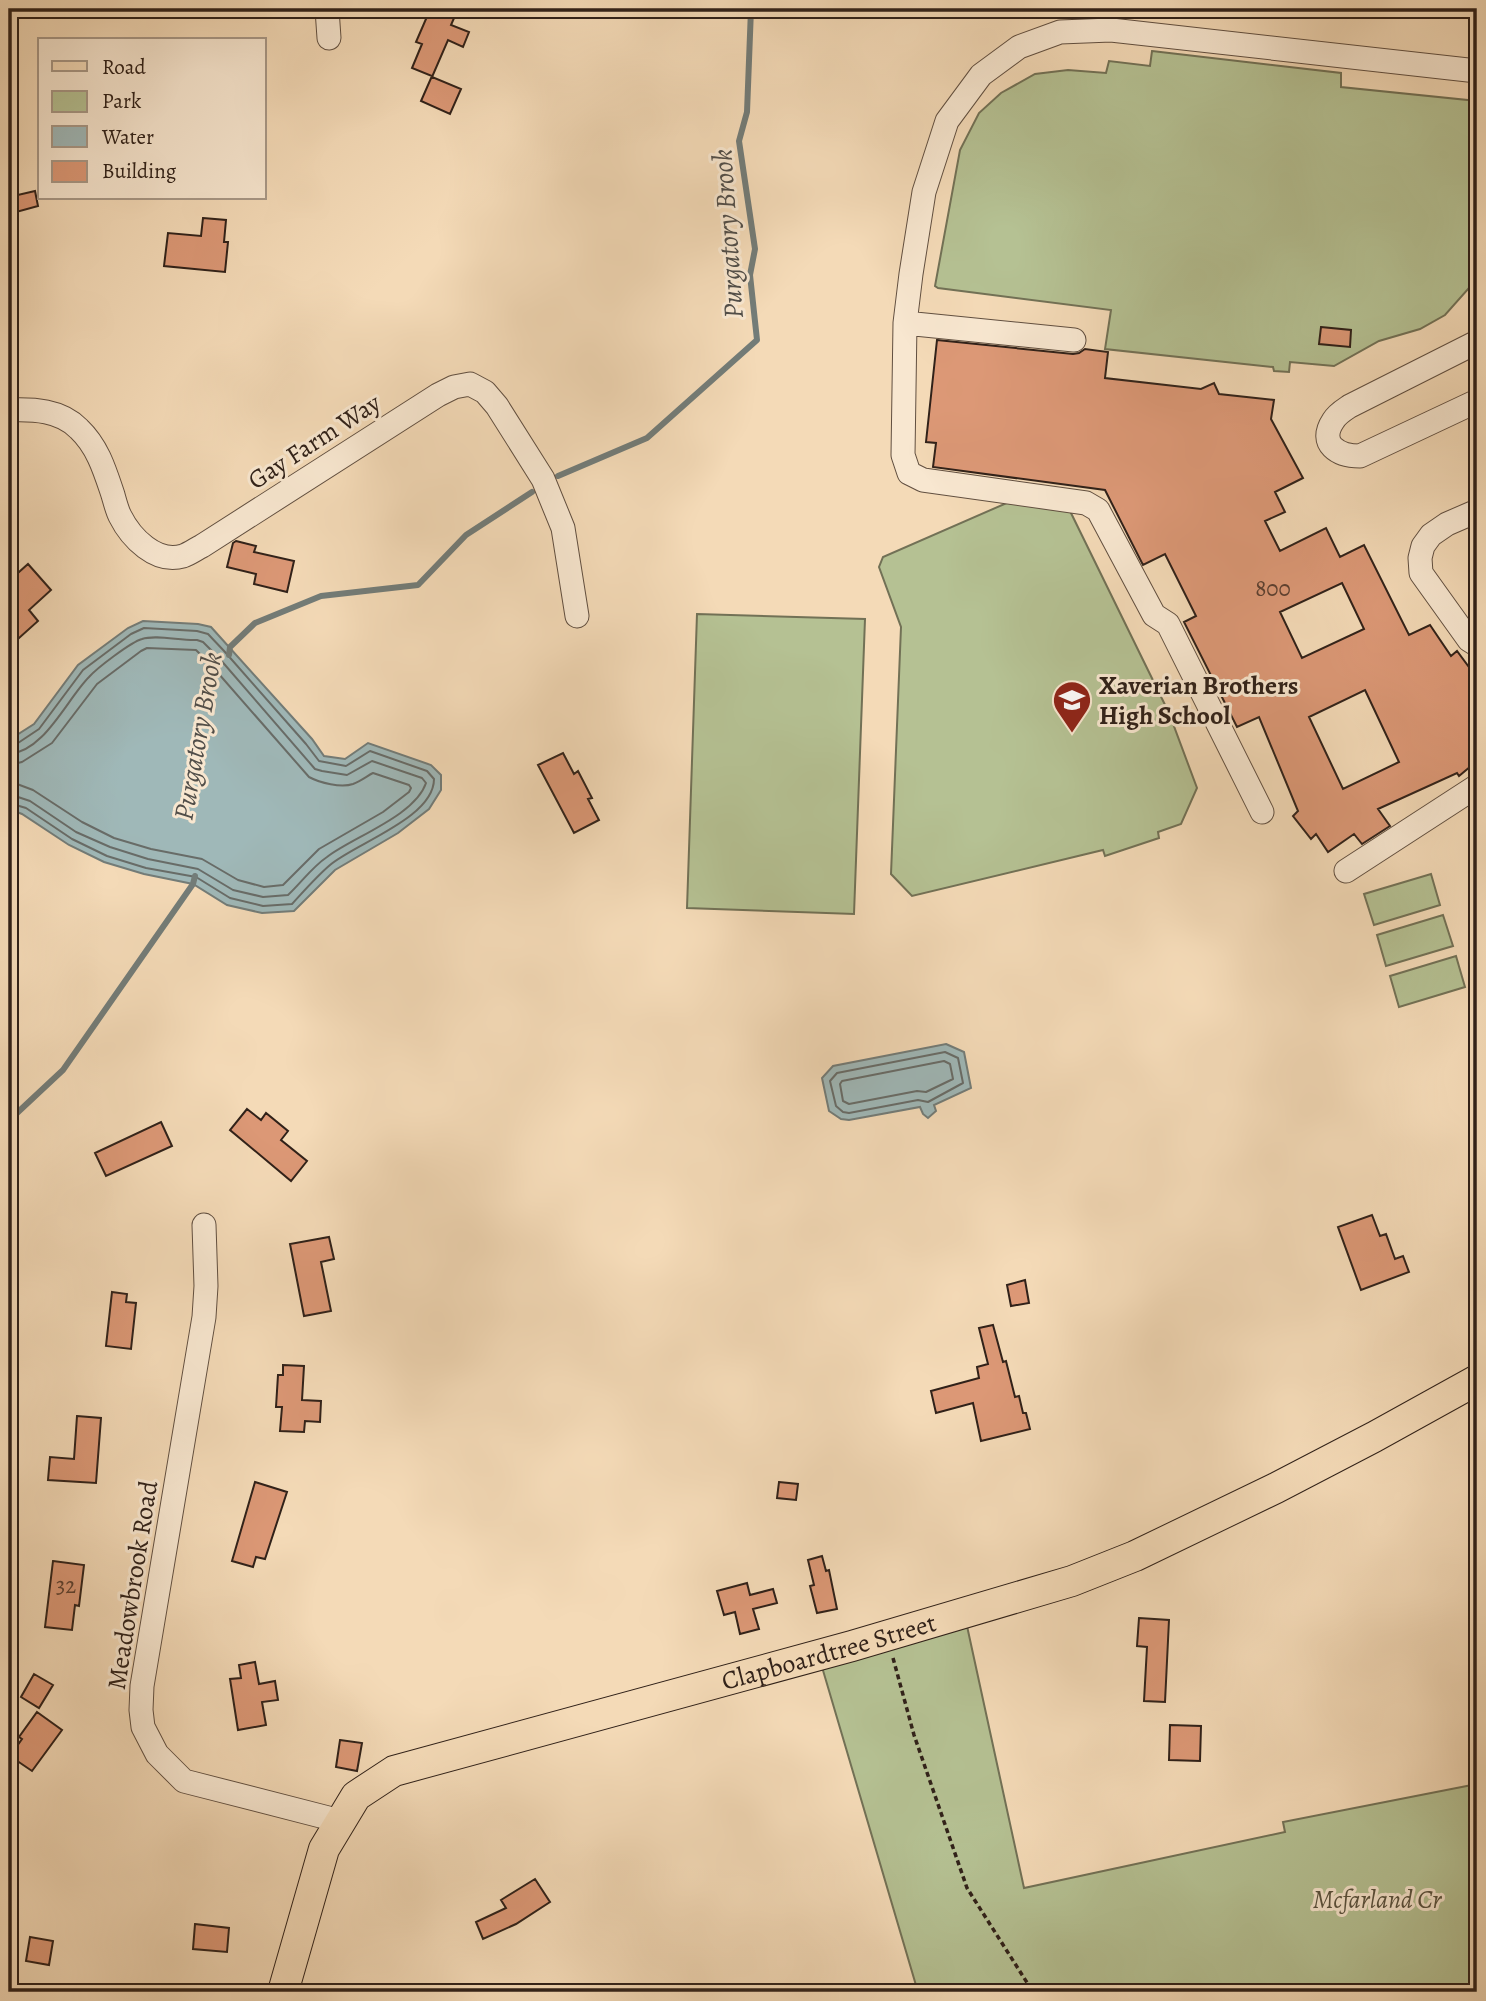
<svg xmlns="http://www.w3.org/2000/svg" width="1486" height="2001" viewBox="0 0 1486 2001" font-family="Alegreya,serif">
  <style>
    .green { fill: #b5c193; stroke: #727156; stroke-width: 2 }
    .water { fill: #9fb8b8; stroke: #737c78; stroke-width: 2 }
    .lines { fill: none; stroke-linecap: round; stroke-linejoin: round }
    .shore { stroke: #686c68; stroke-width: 2 }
    .stream { stroke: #737c78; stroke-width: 6 }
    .building { fill: #dc9876; stroke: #302119; stroke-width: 2; fill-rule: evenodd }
    .minor-casing { stroke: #614f40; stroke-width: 25 }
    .major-casing { stroke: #302119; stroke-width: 32 }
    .path { stroke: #302119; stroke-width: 3.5; stroke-dasharray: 5 3.5; stroke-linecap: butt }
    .minor { stroke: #f8e7d0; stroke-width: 23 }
    .major { stroke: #f4dab7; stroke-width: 30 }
    .labels { text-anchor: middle; stroke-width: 6; stroke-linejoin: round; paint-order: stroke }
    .number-label { font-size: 23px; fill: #5b3f30 }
    .street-label { font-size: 26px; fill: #302119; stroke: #f8e7d0 }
    .poi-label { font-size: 26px; font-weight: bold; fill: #302119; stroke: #f8e7d0; text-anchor: start }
    .park-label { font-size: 26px; font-style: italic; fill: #58513e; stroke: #f8e7d0 }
    .water-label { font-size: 28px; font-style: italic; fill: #514e49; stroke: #f8e7d0 }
  </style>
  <rect width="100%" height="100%" fill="#f4dab7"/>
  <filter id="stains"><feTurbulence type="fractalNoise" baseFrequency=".00286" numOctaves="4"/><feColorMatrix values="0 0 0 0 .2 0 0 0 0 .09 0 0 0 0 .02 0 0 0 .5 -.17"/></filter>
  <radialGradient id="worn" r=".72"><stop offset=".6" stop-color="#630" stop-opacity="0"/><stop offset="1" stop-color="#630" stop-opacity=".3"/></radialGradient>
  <path class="green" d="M1152,51L1341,73V87L1477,101V270L1469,288L1445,315L1420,329L1379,341L1334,366L1290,362L1289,372L1274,371L1273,367L1105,349L1111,310L938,288L935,286L960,150L979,113L1001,93L1035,74L1068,70L1106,73L1109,61L1150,66Z
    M1009,502L1070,511L1169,713L1197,788L1181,824L1158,832L1159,838L1105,856L1103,850L912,896L891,874L901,627L879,567L883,557Z
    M697,614L865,619L854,914L687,908Z
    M1431,874L1440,905L1374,925L1364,894Z
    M1443,915L1453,946L1386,966L1377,935Z
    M1456,956L1465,987L1399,1007L1390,976Z
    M967,1626L1024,1888L1285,1832L1283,1822L1477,1784V1992H918L822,1667Z"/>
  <path class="water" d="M143,621L198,624L211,627L312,739L324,756L345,759L368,743L431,765L441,775V790L429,809L398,833L335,870L294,911L262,913L227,905L193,884L144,874L104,862L69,845L22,814L9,809V740L34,724L78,665L128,628Z
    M946,1044L964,1052L971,1088L934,1105L936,1111L928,1118L923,1114L920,1107L849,1120L841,1119L829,1111L822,1078L833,1066Z"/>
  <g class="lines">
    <path class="shore" d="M9,746L15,745L39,729L83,670L131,634L144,628L197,631L208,634L225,652L306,744L319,761L346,766L370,751L427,771L434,779C434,818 356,843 330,865C316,877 304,891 292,904L263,906L230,898L196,877L146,868L107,856L72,839L26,808L9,803
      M9,754C44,752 67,699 89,677C97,668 131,642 142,639C156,634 181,641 197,640L203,642L219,658L315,769L322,771L347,775L372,761L422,778L426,783C415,816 353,837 327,857C312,867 301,883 288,895L263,897L233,890L198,869L148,859L110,847L76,832L30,801L9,794
      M9,765L22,762L52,743L97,684L141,651L147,648L196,650L211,665L309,777C320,783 341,788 353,784C361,781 367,776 373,773L409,785L411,788L409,792L383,812L319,849L283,885L264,887L238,880L202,859L151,849L114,838L82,822L33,790L17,784L9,783
      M945,1052L958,1058L963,1083L928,1102L918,1100L849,1113L843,1112L836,1106L830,1081L837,1073Z
      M944,1061L950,1064L953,1079L926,1092L917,1091L849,1104L843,1101L840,1084L842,1081Z"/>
    <path class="stream" d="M558,476L647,438L757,340L750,275L755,249L739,141L747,112L751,9
      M229,655L230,647L255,623L321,596L418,585L466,535L532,492
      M9,1114L17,1113L63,1070L193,884L195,876"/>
  </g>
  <path class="building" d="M434,9H458L451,25L469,32L463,47L448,40L432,77L461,89L450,114L421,101L432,76L412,68L422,44L416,42L429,12L432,13Z
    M35,191L38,206L9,214V197Z
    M203,218L226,220L224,242H228L225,272L164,266L168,233L201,236Z
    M1321,327L1351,330L1350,347L1319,344Z
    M937,340L1073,354L1079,353L1085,349L1108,352L1105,378L1201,389L1214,383L1219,394L1274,400L1271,419L1303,478L1275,492L1285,512L1265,521L1280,551L1326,528L1340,557L1364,545L1409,635L1430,625L1451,656L1457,651L1477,678V761L1459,776L1457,773L1378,809L1390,826L1362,844L1354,834L1328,852L1316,834L1311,839L1293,816L1298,811L1259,717L1237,727L1184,622L1196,616L1165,554L1143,565L1105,490L933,467L936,443L926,442ZM1342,583L1364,629L1302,658L1280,612ZM1365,690L1399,762L1343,789L1309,717Z
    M236,541L256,546L254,552L294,561L287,592L254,584L256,574L227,567L233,543Z
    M28,564L51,590L29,610L38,621L9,647V581Z
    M563,753L574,774L578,771L592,798L588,799L599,820L574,833L538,765Z
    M247,1109L261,1120L266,1113L288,1131L281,1140L307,1161L291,1181L230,1130Z
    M161,1122L172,1146L106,1176L95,1153Z
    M1372,1215L1380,1236L1386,1234L1395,1259L1403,1256L1409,1272L1361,1290L1338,1227Z
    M329,1237L334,1259L321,1262L331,1311L304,1316L290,1244Z
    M1025,1280L1029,1303L1011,1306L1007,1285Z
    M112,1292L127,1294L126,1302L136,1303L131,1349L106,1346Z
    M993,1325L1003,1362L1006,1361L1015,1397L1019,1396L1023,1413H1026L1030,1429L981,1441L973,1403L936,1413L931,1391L979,1378L977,1367L988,1364L979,1328Z
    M283,1365L304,1366L302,1400L321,1401L320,1422L305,1421L304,1432L280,1431L282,1407H276L278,1375H283Z
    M77,1416L101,1418L96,1483L48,1480L50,1457L74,1459Z
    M255,1482L287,1492L265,1559L256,1557L253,1567L232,1561Z
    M779,1482L798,1484L796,1500L777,1498Z
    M822,1556L826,1571L829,1570L837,1609L817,1613L810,1586L814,1585L808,1560Z
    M53,1561L84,1565L79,1606L75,1605L72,1630L45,1627Z
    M747,1583L750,1595L773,1589L777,1603L753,1609L759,1629L740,1634L735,1612L724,1615L717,1591Z
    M1139,1618L1169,1620L1165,1702L1144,1701L1147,1647L1137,1646Z
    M255,1662L259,1684L275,1681L278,1700L262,1702L266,1725L238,1730L230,1679L241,1678L239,1665Z
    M34,1674L53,1685L39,1708L21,1697Z
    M37,1712L62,1730L32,1771L10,1756L22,1739L19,1737Z
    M1170,1725L1201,1726L1200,1761L1169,1760Z
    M340,1740L362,1743L357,1771L336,1767Z
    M535,1879L550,1902L516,1924L483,1939L476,1922L506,1908L501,1900Z
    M195,1924L229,1928L227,1952L193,1949Z
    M30,1937L53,1941L49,1965L26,1961Z"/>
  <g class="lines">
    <g class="minor-casing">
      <path id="minor" d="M327,9L329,38
        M905,323L1074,340
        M1477,342L1350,406C1344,410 1337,414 1333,421C1318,444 1338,456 1360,456L1477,401
        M9,410C33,409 61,410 79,429C98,447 105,471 113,495C115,502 117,510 120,516C131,538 156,564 183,556C189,554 196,549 202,546L438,395L454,387L470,384L485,392L497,406L543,479L563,528L577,616
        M1477,511L1447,524L1431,535L1423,546L1420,558L1421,573L1469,640L1477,645
        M1262,812L1168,624L1154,615L1098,510L1086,503L923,480L909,473L903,455L905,323L911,274L924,192L947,121L981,75L1019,47L1060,32L1111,30L1477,71
        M1346,871L1477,786
        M204,1225L206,1286L204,1317L142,1686L141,1710L143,1727L157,1754L184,1781L340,1821"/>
    </g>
    <g class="major-casing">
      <g id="major">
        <path id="s1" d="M283,1992L324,1849L356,1796L394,1771L852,1646L1072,1581L1135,1556L1276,1488L1374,1437L1477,1380"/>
      </g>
    </g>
    <path class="path" d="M893,1658L914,1735L967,1888L1033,1992"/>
    <use href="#minor" class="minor"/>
    <use href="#major" class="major"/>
  </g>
  <defs>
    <g id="school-pin" transform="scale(2.0125)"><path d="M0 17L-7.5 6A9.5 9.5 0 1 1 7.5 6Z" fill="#8f2418" stroke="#f8e7d0"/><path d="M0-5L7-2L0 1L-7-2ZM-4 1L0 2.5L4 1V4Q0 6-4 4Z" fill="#fff"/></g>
  </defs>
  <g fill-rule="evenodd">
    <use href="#school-pin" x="1072" y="700"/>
  </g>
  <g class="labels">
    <g class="number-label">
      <text x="1273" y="596">800</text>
      <text x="66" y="1593">32</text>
    </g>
    <g class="street-label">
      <text transform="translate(314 441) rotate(-33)" y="9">Gay Farm Way</text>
      <text transform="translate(132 1585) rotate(-81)" y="9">Meadowbrook Road</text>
      <text dy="9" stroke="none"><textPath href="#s1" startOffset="707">Clapboardtree Street</textPath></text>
    </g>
    <g class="poi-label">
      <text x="1099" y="694">Xaverian Brothers<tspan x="1099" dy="30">High School</tspan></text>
    </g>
    <g class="park-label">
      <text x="1377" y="1908">Mcfarland Cr</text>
    </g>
    <g class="water-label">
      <text transform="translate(727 234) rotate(-94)" y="10">Purgatory Brook</text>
      <text transform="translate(197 736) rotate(-80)" y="10">Purgatory Brook</text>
    </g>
  </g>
  <rect width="1486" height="2001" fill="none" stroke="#f4dab7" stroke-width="35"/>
  <rect x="10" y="10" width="1465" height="1980" fill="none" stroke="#302119" stroke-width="3.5"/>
  <rect x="18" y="18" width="1451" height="1966" fill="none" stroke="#302119" stroke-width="2"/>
  <rect x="38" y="38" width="228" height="161" fill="#f8e7d0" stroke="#a89887" stroke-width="2"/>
  <rect x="52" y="61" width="35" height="10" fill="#f4dab7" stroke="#a89887" stroke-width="2"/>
  <text x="102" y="74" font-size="21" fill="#302119">Road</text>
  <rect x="52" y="91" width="35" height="21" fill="#b5c193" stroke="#a89887" stroke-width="2"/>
  <text x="102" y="108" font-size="21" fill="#302119">Park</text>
  <rect x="52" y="126" width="35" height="21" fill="#9fb8b8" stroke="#a89887" stroke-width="2"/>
  <text x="102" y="144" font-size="21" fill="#302119">Water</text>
  <rect x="52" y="161" width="35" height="21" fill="#dc9876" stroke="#a89887" stroke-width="2"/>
  <text x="102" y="178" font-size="21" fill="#302119">Building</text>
  <rect width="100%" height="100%" filter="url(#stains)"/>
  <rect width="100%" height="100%" fill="url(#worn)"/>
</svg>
